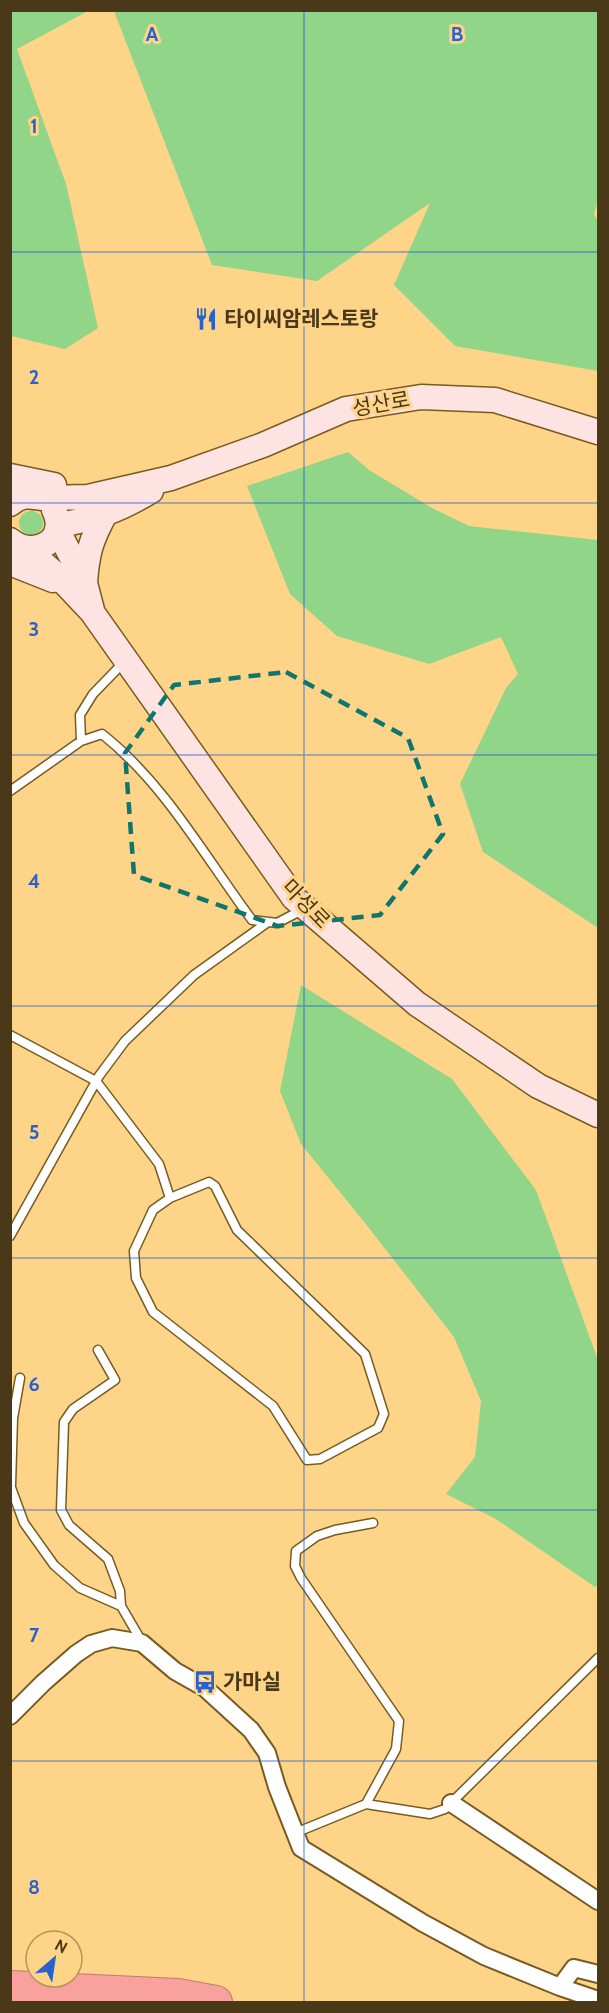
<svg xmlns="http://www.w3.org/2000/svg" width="609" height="2013" viewBox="0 0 609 2013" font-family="Cabin,'Noto Sans KR',sans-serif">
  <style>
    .green { fill: #90d588 }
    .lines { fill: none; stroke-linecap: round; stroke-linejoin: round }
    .lane-casing { stroke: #785b20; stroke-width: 11 }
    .street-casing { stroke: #785b20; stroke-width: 20 }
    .secondary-casing { stroke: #785b20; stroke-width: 27 }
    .highway-casing { stroke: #bc7d6f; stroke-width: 34 }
    .lane { stroke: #fff; stroke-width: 8 }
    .street { stroke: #fff; stroke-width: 16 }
    .secondary { stroke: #fde3e2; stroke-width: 24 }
    .highway { stroke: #f9a19d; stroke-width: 32 }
    .marked { fill: none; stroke: #0f766e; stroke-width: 4.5; stroke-dasharray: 12 8; stroke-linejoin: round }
    .grid { fill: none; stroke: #2a61cf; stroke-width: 1.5; stroke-opacity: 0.55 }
    .labels { text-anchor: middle; stroke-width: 6; stroke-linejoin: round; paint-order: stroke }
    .poi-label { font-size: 21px; font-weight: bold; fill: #4a3919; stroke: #fdd488; text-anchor: start }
    .street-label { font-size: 21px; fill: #4a3919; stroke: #fdd488 }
    .grid-label { font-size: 20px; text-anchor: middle; font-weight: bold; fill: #2a61cf; stroke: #fdd488; stroke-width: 6; stroke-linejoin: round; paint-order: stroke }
  </style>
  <rect width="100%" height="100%" fill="#fdd488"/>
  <path class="green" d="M11,10L88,11L17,49L66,184L98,328L65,349L11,336Z
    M114,11H598V200L594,214L598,221V371L455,346L394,285L430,203L317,281L212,265Z
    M348,452L369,470L432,508L469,526L598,540V928L483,852L460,784L506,688L518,674L501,637L429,664L337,636L290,594L247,486Z
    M19 523a12 12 0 1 1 24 0a12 12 0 1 1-24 0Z
    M301,985L452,1079L536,1190L598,1360V1585L595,1587L496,1519L446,1494L475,1457L481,1401L454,1337L365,1223L301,1144L280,1091Z"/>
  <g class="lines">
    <g class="lane-casing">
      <path id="lane" d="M81,741L102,734C165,784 205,857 252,920L277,923L304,909
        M10,791L81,741L80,715L93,694L124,662
        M10,1035L96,1081L159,1164L170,1198
        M209,1182L215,1186L237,1230L365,1354L384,1414L378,1428L320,1459L307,1460L273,1406L153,1312L136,1278L134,1251L153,1210L170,1198Z
        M10,1236L99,1076L125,1041L194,975L268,922
        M98,1350L115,1380L73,1409L64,1422L61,1510L69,1525L108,1559L120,1591L121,1606
        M10,1485L24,1523L54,1565L80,1588L121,1606L142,1642
        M11,1485L13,1418L20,1378
        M366,1804L396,1749L399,1721L301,1578L295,1566L296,1551L317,1536L335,1530L373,1523
        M295,1833L366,1804L430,1814L445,1809L598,1658"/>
    </g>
    <g class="street-casing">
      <path id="street" d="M10,1716L43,1683L76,1654L91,1644L112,1638L142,1643L175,1671L205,1688L251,1730L267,1753L277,1787L301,1848L423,1923L484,1956L560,1987L598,2000
        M451,1803L598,1901
        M560,1987L574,1968L598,1974"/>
    </g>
    <g class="secondary-casing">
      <path id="secondary" d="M10,476L54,485
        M10,504L17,499L26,496L43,498L88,497L171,478L263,445L346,409L421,397L495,400L598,432
        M58,525C94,520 121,509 151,491
        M57,529L85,583L92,610
        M10,540C34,560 69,540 54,510
        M31,549L37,558L59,577L92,612L294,898L417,1004L538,1086L598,1115
        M10,563L53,580
        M85,583C87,553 91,540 105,514"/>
    </g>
    <g class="highway-casing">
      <path id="highway" d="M10,1987L178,1995L216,2002"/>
    </g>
    <use href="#lane" class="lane"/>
    <use href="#street" class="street"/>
    <use href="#secondary" class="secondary"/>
    <use href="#highway" class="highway"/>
  </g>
  <path class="marked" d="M286,672L408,738L443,834L380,915L278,926L134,875L125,753L174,685Z"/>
  <path class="grid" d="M304,10V2002M10,252H598M10,503H598M10,755H598M10,1006H598M10,1258H598M10,1510H598M10,1761H598"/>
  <defs>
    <g id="restaurant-bare" transform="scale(1.8)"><path d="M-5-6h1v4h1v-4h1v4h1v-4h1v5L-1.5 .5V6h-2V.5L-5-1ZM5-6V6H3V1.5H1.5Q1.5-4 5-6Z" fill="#2a61cf" stroke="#fdd488" stroke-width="2.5" paint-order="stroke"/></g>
    <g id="bus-bare" transform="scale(1.8)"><path d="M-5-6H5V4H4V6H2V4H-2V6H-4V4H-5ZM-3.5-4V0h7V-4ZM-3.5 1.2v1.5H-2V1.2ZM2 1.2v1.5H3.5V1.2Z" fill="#2a61cf" stroke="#fdd488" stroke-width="2.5" paint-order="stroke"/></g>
  </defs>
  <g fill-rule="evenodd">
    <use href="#restaurant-bare" x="206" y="319"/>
    <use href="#bus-bare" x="205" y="1682"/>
  </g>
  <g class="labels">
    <g class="poi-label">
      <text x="224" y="326">타이씨암레스토랑</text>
      <text x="223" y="1689">가마실</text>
    </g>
    <g class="street-label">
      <text transform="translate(381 404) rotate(-10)" y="7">성산로</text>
      <text transform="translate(306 904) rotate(46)" y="7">마성로</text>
    </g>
  </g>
  <g class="grid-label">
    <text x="152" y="41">A</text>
    <text x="457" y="41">B</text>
    <text x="34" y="133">1</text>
    <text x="34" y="384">2</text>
    <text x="34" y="636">3</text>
    <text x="34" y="888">4</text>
    <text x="34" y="1139">5</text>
    <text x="34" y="1391">6</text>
    <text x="34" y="1642">7</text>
    <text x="34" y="1894">8</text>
  </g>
  <rect width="609" height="2013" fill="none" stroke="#4a3919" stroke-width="24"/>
  <g transform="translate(54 1959) rotate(29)"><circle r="28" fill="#fdd488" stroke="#b5965c" stroke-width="1.5"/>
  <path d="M0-4.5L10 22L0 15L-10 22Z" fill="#2a61cf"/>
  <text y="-9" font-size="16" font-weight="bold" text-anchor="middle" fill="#4a3919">N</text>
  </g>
</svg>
